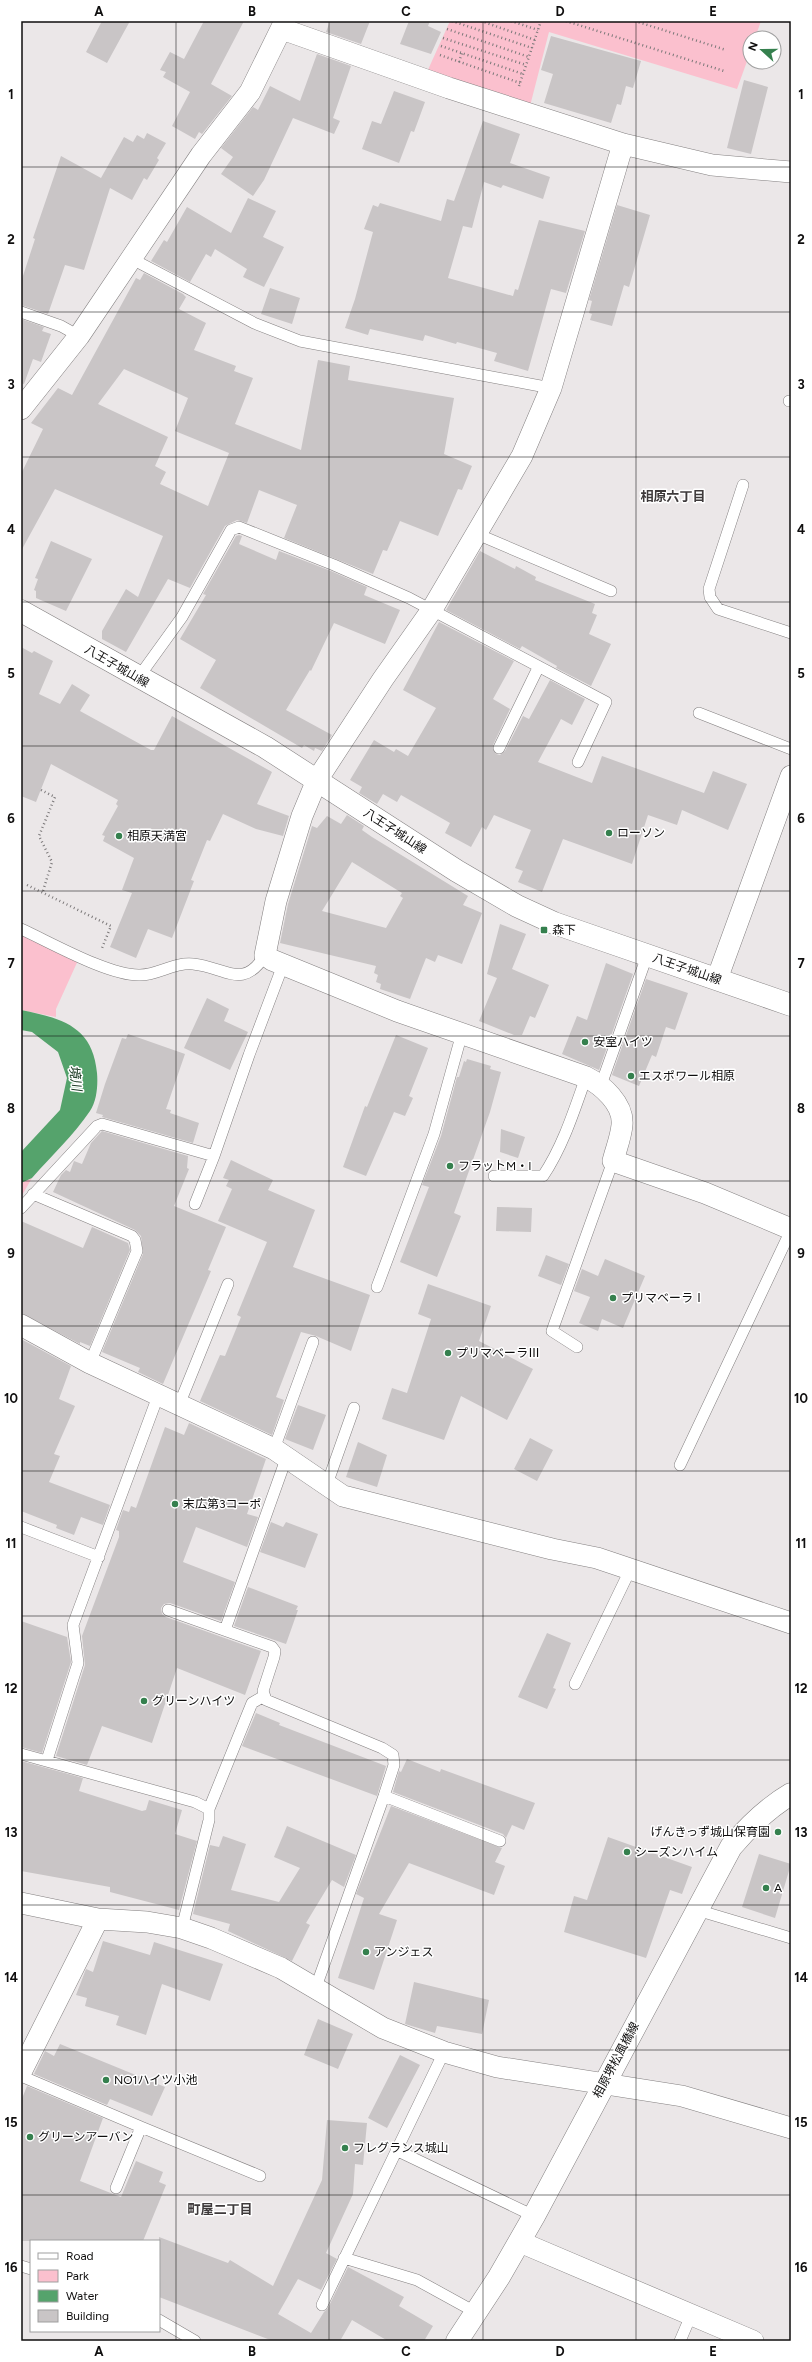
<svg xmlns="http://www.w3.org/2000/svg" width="812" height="2362" viewBox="0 0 812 2362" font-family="Figtree,'Noto Sans JP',sans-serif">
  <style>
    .green { fill: #fbc0ce }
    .water { fill: #55a36c }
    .building { fill: #c9c5c6; fill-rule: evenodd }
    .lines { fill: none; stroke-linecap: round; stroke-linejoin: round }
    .lane-casing { stroke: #848081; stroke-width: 12 }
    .street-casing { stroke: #848081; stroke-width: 22 }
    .secondary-casing { stroke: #848081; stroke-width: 23 }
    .path { stroke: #7b7879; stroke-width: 2.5; stroke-dasharray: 1 3; stroke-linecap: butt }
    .lane { stroke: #fff; stroke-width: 11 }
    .street { stroke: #fff; stroke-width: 21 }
    .secondary { stroke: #fff; stroke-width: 22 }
    .grid { fill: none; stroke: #0f0e0e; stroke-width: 1; stroke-opacity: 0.55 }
    .poi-dot { fill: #35804e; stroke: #fff; stroke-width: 1.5 }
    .labels { text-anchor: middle; stroke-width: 3; stroke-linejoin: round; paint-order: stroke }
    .street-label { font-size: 12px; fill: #0f0e0e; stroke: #fff }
    .poi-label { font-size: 12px; fill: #0f0e0e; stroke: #fff; text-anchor: start }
    .neighbourhood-label { font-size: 13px; font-weight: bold; fill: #3e3a3b; stroke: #fff }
    .water-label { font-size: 13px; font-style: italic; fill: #13341d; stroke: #fff }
    .neatline { fill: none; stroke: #0f0e0e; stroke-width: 1.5 }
    .grid-label { font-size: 13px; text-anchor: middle; font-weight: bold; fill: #0f0e0e }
  </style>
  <rect width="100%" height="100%" fill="#ebe7e8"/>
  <path class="green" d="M450,21H761L755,38H750V53L737,89L549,32L530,106L427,72Z
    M21,928L80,956L56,1009V1017L21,1010Z
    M32,1178L21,1197V1183Z"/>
  <path class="water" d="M21,1010C61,1018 93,1026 97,1073C98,1084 97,1101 90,1111C74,1135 51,1156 32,1178L21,1183V1152L60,1110L67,1078L58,1052L32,1032L21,1030Z"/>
  <path class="building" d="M102,21H130L107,63L86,52Z
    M204,21H244L211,84L232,96L202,134L199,132L195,139L172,126L190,92L163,77L166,72L160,70L170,52L184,59Z
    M330,21H370L361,44L326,32Z
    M409,21H430L428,26L441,32L431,54L400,44Z
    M551,36L641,61L633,88L626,86L621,105L617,104L611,123L544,103L553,74L541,70Z
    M317,54L351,66L333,118L340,121L334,134L293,118L264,180L253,196L221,174L233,157L221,148L253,107L258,110L270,86L300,101Z
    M744,80L768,87L751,154L727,148Z
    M394,91L425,102L414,132L411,131L399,163L362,149L372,121L381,124Z
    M483,121L520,134L510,163L550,177L543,199L503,185L501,188L484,182L472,228L463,226L448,278L513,296L515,289L518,290L539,220L585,231L566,293L551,289L528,371L494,361L497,353L457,342L456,344L425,335L423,341L370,329L368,335L345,328L355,299L373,232L364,229L373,205L378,207L380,203L441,221L447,199L454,201Z
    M147,133L166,143L157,158L159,160L147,180L144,178L132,200L110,188L84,270L65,265L48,314L21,305V282L35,239L33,238L61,156L101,178L124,137L133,142L137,135L144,139Z
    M248,198L276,211L263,237L284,247L264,287L243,277L247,269L215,249L211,257L206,254L190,282L151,261L164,240L167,242L187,207L231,233Z
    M617,205L650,215L629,287L624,285L612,326L590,320L592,314L589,313L592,301L589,300Z
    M144,273L183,294L186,297L179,309L206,323L194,350L236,366L234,371L253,378L235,424L301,450L318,360L350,366L348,380L454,398L444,454L472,466L462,490L458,489L438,536L400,521L387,551L383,550L373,574L284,538L297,505L259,490L247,523L237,520L225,526L190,588L168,579L126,652L102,639V631L126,589L138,597L163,536L55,489L21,551V474L43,429L31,423L58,388L72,395L136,278L140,280ZM124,369L188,398L175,431L229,453L208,506L160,484L166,472L155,466L168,437L98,404Z
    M270,288L300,298L292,324L261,314Z
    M21,319L44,327L42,331L51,334L41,362L33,359L24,384L21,383Z
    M239,535L242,536L239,544L276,560L279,551L331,571L367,587L364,595L400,610L385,644L334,623L311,671L310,670L286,710L332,735L322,751L315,748L314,751L304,745L302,748L200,688L216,660L180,639L206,595L203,594L236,536Z
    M51,541L92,559L66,611L36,598V591L34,590L38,579L35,578Z
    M480,551L515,569L516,566L536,577L535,580L595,604L592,613L597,615L589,634L611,644L591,686L556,668L557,666L522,646L520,649L446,610Z
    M439,622L514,661L493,699L510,709L493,745L496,754L500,755L505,751L523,716L529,719L550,680L585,699L572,725L561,719L538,762L592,783L602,756L704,793L713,771L747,784L728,830L682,810L677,825L648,815L632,864L563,839L542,892L518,882L523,871L515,868L531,830L494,815L486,830L482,827L471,847L445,833L450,823L401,795L397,802L383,794L377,804L359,793L362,787L350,780L374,740L394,752L396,749L408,756L436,708L403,690Z
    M21,647L32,653L34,651L53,661L39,694L60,704L72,684L90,695L80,711L151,750H154L172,716L272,772L257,804L289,816L283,836L256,829L223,814L210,841L207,840L191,880L194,881L172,938L148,929L136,958L110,947L132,893L122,890L134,858L103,841L105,836L102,835L118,806L116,804L118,800L51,764L36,802L21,796Z
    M347,815L364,826L362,830L372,837L468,896L463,905L482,913L462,964L438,955L435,962L426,958L410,999L380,989L381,984L376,982L378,975L374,973L376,966L280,943L288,904L312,826L317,828L327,816L341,824ZM352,862L402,893L400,896L403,898L386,928L322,911Z
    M500,924L526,934L512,969L549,985L535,1018L530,1016L522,1035H514L479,1021L497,978L487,974Z
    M606,963L633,974L599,1070L562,1054L577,1016L587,1020Z
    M646,979L688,993L675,1030L666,1027L656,1057L652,1055L639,1086L612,1075Z
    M207,998L229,1009L224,1021L248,1032L230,1070L184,1048Z
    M128,1034L185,1054L166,1109L171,1110L170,1113L199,1123L193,1143L102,1117L103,1115L96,1113L105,1084L122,1038L126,1039Z
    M396,1035L428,1048L409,1096L413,1098L405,1116L394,1112L366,1176L343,1167L365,1106L367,1107Z
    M467,1059L491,1066L490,1069L501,1072L490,1112L454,1213L461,1216L437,1277L400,1262L429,1187L422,1185L441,1136L457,1077H459L464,1061L466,1062Z
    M501,1129L525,1137L518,1158L500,1152Z
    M102,1131L188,1156L187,1168L189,1169L174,1206L226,1227L208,1270L211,1271L163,1384L138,1372L140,1368L102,1352L143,1254L141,1236L135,1230L53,1192L61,1175L66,1170L70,1172L74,1161L82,1164L91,1143Z
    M231,1160L273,1180L268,1190L315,1210L293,1267L370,1295L351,1351L316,1336L301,1332L276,1397L284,1400L272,1435L200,1401L220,1355L225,1356L241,1317L237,1315L267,1242L218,1221L232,1189L226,1186L229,1180L223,1178Z
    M497,1207L532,1208L531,1232L496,1231Z
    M21,1221L83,1248L92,1227L128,1243L130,1250L90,1346L80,1342V1344L21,1313Z
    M546,1255L569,1264L561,1285L538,1276Z
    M605,1259L645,1276L623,1328L602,1319L598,1331L579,1323L590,1297L574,1291L582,1269L598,1276Z
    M428,1284L491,1306L479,1341L533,1369L507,1420L461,1396L444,1440L382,1419L392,1388L407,1393L431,1319L418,1314Z
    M21,1339L71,1366L59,1399L75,1406L54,1454L60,1456L49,1482L110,1505L103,1525L81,1517L74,1535L56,1528L57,1525L21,1511Z
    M298,1405L326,1415L313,1450L285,1439Z
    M189,1423L266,1459L247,1514L258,1517L247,1547L196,1527L183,1562L235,1582L221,1621L170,1603L164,1604L161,1608L162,1614L166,1617L261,1651L245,1695L177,1668L152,1743L102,1726L87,1765L56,1756L85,1665L82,1636L119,1537V1531L116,1530L123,1510L129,1512L131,1506L136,1508L165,1427L184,1435Z
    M530,1438L553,1450L537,1481L514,1469Z
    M358,1442L387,1455L377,1487L346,1477Z
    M271,1522L283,1527L286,1522L318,1534L305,1568L260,1552Z
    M248,1587L298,1606L296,1610H298L286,1644L234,1626Z
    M21,1621L67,1637L71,1662L42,1753L21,1747Z
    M547,1633L571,1643L553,1688L556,1689L547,1709L518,1697Z
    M256,1713L280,1723L279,1725L386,1766L377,1796L242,1746Z
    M407,1759L440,1772L441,1769L535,1803L524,1830L512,1825L506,1838L503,1834L393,1792L399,1771L401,1772Z
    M21,1761L83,1778L79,1791L142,1811L146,1810L149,1800L182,1810L175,1834L197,1841L179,1910L110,1892V1887L21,1871Z
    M391,1806L502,1848L495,1862L505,1866L494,1895L409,1863L379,1914L397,1920L374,1990L338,1978L364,1898L356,1894Z
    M287,1826L356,1855L344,1887L332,1880L306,1923L310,1925L292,1961L228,1931L230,1924L193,1914L210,1845L219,1847L223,1836L246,1844L231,1890L279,1902L300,1868L274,1857Z
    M608,1837L692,1867L682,1894L670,1890L646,1958L564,1932L574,1896L587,1900Z
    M759,1854L791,1864L775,1918L742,1907Z
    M103,1941L150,1955L154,1942L223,1964L210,2001L162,1984L146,2035L116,2025L119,2016L85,2006L87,1998L76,1995L86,1969L93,1972Z
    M414,1982L489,2000L482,2034L437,2026L435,2033L405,2024Z
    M318,2019L353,2034L338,2069L304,2055Z
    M60,2044L165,2087L152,2116L110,2099L107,2105L34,2074L45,2051L54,2056Z
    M400,2055L420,2065L387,2128L368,2118Z
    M27,2086L103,2118L80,2181L121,2197L136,2161L163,2172L159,2182L166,2185L143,2241H21V2101Z
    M327,2120L367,2123L363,2165L355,2164L353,2194L326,2253L337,2259L321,2290L298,2279L278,2314L311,2333L324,2312L328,2308L348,2267L404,2297L399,2306L433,2326L424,2341H388L352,2320L340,2341H273L159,2297V2237L228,2263L230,2260L273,2286L322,2180Z"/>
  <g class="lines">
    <g class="lane-casing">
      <path id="lane" d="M130,258L254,323L300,341L551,388
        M21,312L61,326L79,336
        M789,401H791
        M743,485L709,589L710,597L718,609L791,633
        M477,534L611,591
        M138,678L182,617L231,530L239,527L334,565L409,598L606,702L578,762
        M699,713L791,749
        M499,748L538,668
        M21,929C50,942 109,976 140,975C158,975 174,962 193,964C225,967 243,991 265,955
        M601,1085L647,956
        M494,1176H543C563,1146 574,1111 586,1077
        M33,1194L132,1236L135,1240L137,1251L90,1363
        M195,1204L214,1156
        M21,1208L97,1126L102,1124L214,1156L249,1055L283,965
        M377,1287L434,1134L462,1033
        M577,1347L552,1331L613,1161
        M179,1405L228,1284
        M274,1449L313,1342
        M680,1465L791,1230
        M326,1487L354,1408
        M21,1527L99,1557
        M168,1610L272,1647L275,1651L274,1657L263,1691L266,1700L382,1748L393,1755L394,1765L384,1796L316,1987
        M225,1630L286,1459
        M575,1684L631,1568
        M21,1754L195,1802L209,1809V1820L182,1928
        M47,1760L78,1663L73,1625L158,1396
        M384,1796L500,1841
        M209,1809L252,1703L264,1696
        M697,1910L791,1938
        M21,2076L141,2127L116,2188
        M141,2127L260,2176
        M396,2150L534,2216
        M344,2258L417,2280L477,2313
        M21,2266L31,2269
        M322,2305L444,2052
        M159,2320L195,2341
        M680,2341L692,2313"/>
    </g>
    <g class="street-casing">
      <path id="street" d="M282,29L449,88L623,144L712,165L791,172
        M623,144L551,388L522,456L431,611L383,679L317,780L302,816L276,901L265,955L272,960L397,1011L586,1077C602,1085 624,1104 622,1125C621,1137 616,1149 613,1161L705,1193L791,1229
        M21,409L79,336L201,155L250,92L285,21
        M717,979L791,776
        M21,1325L90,1363L274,1449L343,1496L552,1549L597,1558L791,1623
        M21,1903L98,1919L147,1922L182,1928L211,1938L281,1968L383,2028L444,2052L497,2067L682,2096L791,2128
        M21,2072L98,1919
        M520,2242L753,2341"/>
    </g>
    <g class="secondary-casing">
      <path id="secondary" d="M21,611L265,747L457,871L517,906L554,923L791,1005
        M457,2341L499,2277L534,2216L731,1847C749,1826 767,1808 791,1794"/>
    </g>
    <path class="path" d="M452,21L532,48
      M481,21L535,40
      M511,21L538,30
      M566,21L724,71
      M635,21L726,50
      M447,29L529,57
      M443,38L526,65
      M441,46L523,74
      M440,55L520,83
      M459,62L462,53
      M519,86L541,21
      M41,790L55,797L39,836L52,862L43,891
      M27,885L111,926L102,948"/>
    <use href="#lane" class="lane"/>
    <use href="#street" class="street"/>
    <use href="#secondary" class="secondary"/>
  </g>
  <path class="grid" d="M176,21V2341M329,21V2341M483,21V2341M636,21V2341M21,167H791M21,312H791M21,457H791M21,602H791M21,746H791M21,891H791M21,1036H791M21,1181H791M21,1326H791M21,1471H791M21,1616H791M21,1760H791M21,1905H791M21,2050H791M21,2195H791"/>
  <g class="poi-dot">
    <circle cx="609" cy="833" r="4"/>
    <circle cx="119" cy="836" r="4"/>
    <rect x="540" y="926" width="8" height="8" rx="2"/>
    <circle cx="585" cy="1042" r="4"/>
    <circle cx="631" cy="1076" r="4"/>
    <circle cx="450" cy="1166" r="4"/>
    <circle cx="613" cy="1298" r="4"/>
    <circle cx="448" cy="1353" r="4"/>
    <circle cx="175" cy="1504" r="4"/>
    <circle cx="144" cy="1701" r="4"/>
    <circle cx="778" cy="1832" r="4"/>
    <circle cx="627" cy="1852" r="4"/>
    <circle cx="766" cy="1888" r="4"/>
    <circle cx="366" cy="1952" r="4"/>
    <circle cx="106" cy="2080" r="4"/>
    <circle cx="30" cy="2137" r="4"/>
    <circle cx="345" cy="2148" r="4"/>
  </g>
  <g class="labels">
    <g class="street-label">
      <text transform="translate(117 666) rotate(30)" y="4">八王子城山線</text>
      <text transform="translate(395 831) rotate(33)" y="4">八王子城山線</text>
      <text transform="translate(687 969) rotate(19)" y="4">八王子城山線</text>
      <text transform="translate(616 2060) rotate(-62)" y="4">相原堺松風橋線</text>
    </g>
    <g class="poi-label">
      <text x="617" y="837">ローソン</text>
      <text x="127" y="840">相原天満宮</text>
      <text x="552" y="934">森下</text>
      <text x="593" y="1046">安室ハイツ</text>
      <text x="639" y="1080">エスポワール相原</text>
      <text x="458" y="1170">フラットM・I</text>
      <text x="621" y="1302">プリマベーラⅠ</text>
      <text x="456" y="1357">プリマベーラⅢ</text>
      <text x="183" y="1508">末広第3コーポ</text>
      <text x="152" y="1705">グリーンハイツ</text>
      <text x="770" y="1836" text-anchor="end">げんきっず城山保育園</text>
      <text x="635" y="1856">シーズンハイム</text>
      <text x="774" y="1892">A</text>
      <text x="374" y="1956">アンジェス</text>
      <text x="114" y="2084">NO1ハイツ小池</text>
      <text x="38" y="2141">グリーンアーバン</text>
      <text x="353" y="2152">フレグランス城山</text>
    </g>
    <g class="neighbourhood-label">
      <text x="673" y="501">相原六丁目</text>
      <text x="220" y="2214">町屋二丁目</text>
    </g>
    <g class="water-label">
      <text transform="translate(76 1078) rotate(83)" y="5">境川</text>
    </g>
  </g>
  <rect width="812" height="2362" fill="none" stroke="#ffffff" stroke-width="44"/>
  <rect x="30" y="2240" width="130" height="92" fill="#ffffff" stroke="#9f9f9f"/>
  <rect x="38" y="2253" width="20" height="6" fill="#ffffff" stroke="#9f9f9f"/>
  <text x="66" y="2260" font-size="12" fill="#0f0e0e">Road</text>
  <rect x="38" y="2270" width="20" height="12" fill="#fbc0ce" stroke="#9f9f9f"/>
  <text x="66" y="2280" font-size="12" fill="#0f0e0e">Park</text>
  <rect x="38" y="2290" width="20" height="12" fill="#55a36c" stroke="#9f9f9f"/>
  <text x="66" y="2300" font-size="12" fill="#0f0e0e">Water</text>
  <rect x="38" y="2310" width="20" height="12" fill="#c9c5c6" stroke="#9f9f9f"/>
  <text x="66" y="2320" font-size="12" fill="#0f0e0e">Building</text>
  <g transform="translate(762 50) rotate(291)"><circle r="19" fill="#ffffff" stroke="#9f9f9f"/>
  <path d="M0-3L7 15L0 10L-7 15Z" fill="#35804e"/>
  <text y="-6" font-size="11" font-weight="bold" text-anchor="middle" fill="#0f0e0e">N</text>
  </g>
  <rect x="22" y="22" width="768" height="2318" class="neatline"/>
  <g class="grid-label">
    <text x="99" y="16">A</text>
    <text x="252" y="16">B</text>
    <text x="406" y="16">C</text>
    <text x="560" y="16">D</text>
    <text x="713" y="16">E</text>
    <text x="11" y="99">1</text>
    <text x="801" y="99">1</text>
    <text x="11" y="244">2</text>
    <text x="801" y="244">2</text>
    <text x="11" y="389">3</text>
    <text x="801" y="389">3</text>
    <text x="11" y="534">4</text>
    <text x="801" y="534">4</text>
    <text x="11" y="678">5</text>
    <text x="801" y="678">5</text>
    <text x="11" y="823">6</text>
    <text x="801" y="823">6</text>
    <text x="11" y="968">7</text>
    <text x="801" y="968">7</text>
    <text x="11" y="1113">8</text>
    <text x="801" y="1113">8</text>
    <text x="11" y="1258">9</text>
    <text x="801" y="1258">9</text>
    <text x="11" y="1403">10</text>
    <text x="801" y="1403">10</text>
    <text x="11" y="1548">11</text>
    <text x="801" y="1548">11</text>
    <text x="11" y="1693">12</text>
    <text x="801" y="1693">12</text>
    <text x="11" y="1837">13</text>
    <text x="801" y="1837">13</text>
    <text x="11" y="1982">14</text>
    <text x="801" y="1982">14</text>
    <text x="11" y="2127">15</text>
    <text x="801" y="2127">15</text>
    <text x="11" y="2272">16</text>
    <text x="801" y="2272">16</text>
    <text x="99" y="2356">A</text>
    <text x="252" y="2356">B</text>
    <text x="406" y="2356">C</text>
    <text x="560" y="2356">D</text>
    <text x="713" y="2356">E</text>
  </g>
</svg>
